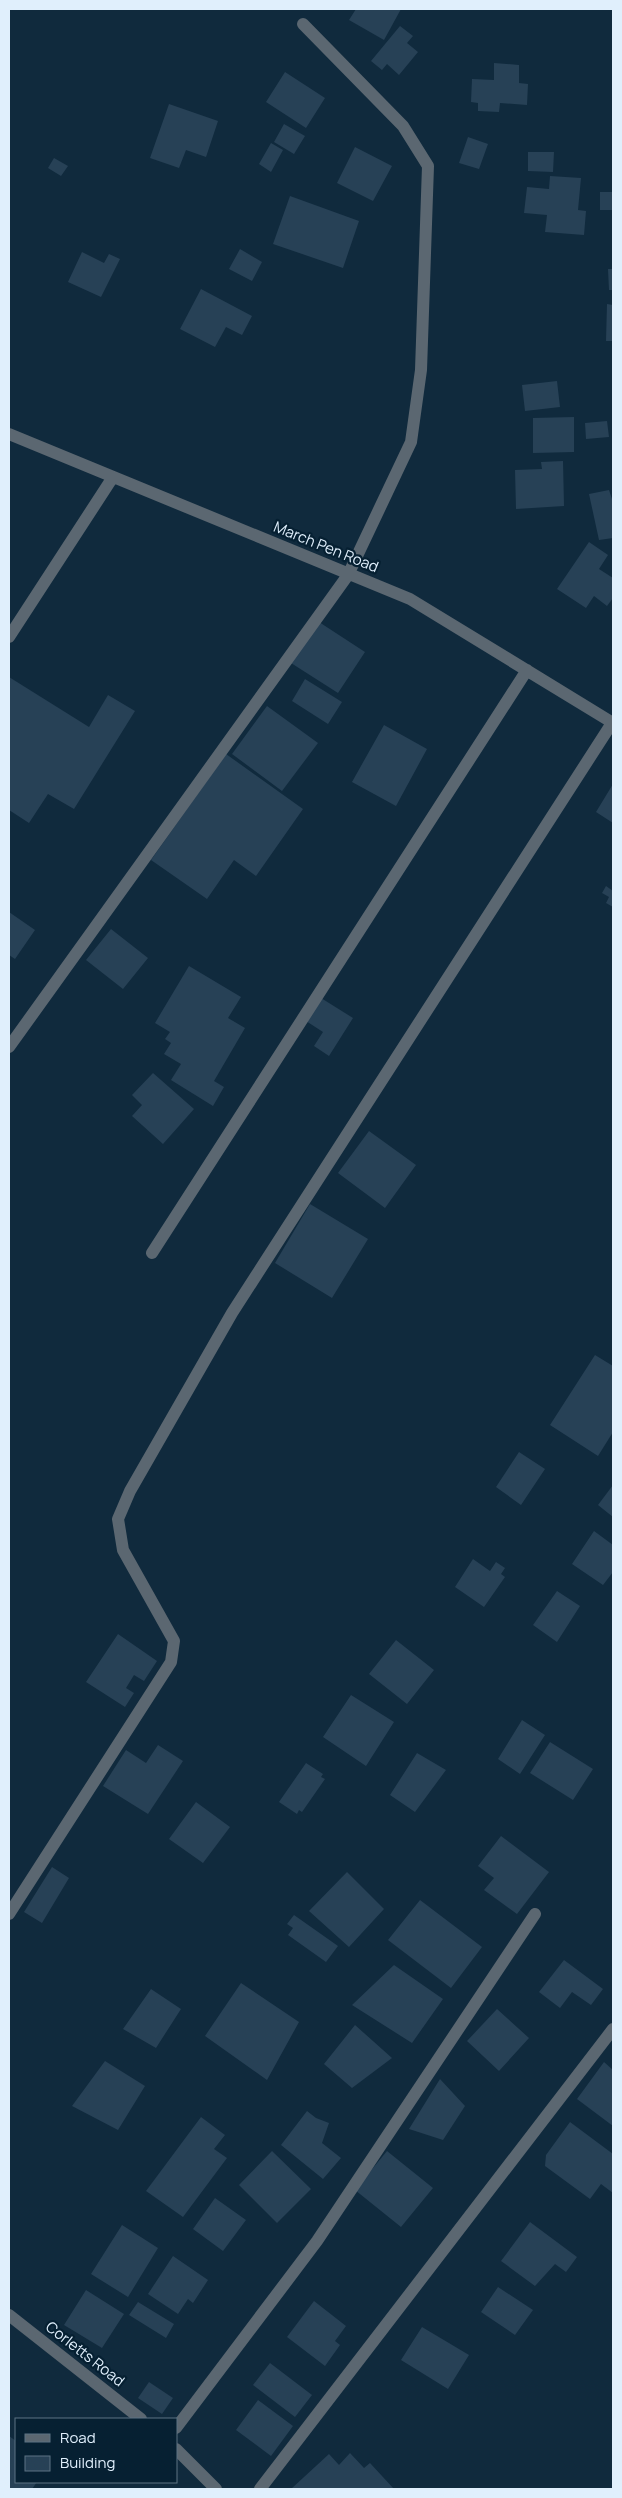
<svg xmlns="http://www.w3.org/2000/svg" width="622" height="2498" viewBox="0 0 622 2498" font-family="Manrope,sans-serif">
  <style>
    .building { fill: #274156 }
    .lines { fill: none; stroke-linecap: round; stroke-linejoin: round }
    .street { stroke: #5b6771; stroke-width: 12 }
    .labels { text-anchor: middle; stroke-width: 4.5; stroke-linejoin: round; paint-order: stroke }
    .street-label { font-size: 15px; fill: #e0effc; stroke: #062032 }
  </style>
  <rect width="100%" height="100%" fill="#102a3d"/>
  <path class="building" d="M356,9H401L384,40L349,20Z
    M400,26L413,36L407,43L418,52L399,75L387,64L382,70L371,61Z
    M494,63L519,65V83L528,84L527,105L500,103L499,112L478,111V103L471,102L472,79L494,80Z
    M285,72L325,98L306,128L266,102Z
    M169,104L218,121L206,157L186,150L179,168L150,158Z
    M284,124L305,136L294,154L274,142Z
    M468,137L488,144L479,169L459,163Z
    M271,143L283,150L271,172L259,164Z
    M355,147L392,166L373,201L337,183Z
    M528,152H554L553,172L528,171Z
    M54,158L68,166L61,176L48,168Z
    M550,176L581,178L578,210L586,211L584,235L545,232L547,215L524,213L527,187L549,189Z
    M600,192H613V210H600Z
    M290,196L359,221L343,268L273,244Z
    M240,249L262,262L252,281L229,269Z
    M82,252L104,263L109,254L120,259L101,297L68,282Z
    M608,269H613V290H609Z
    M201,289L252,316L242,335L226,327L215,347L180,329Z
    M607,304L613,305V341H606Z
    M557,381L560,407L525,411L522,385Z
    M574,417V452L533,453V418Z
    M607,421L609,437L586,439L585,423Z
    M563,461L564,506L516,509L515,470L542,469L541,462Z
    M609,490L613,502V538L599,540L589,494Z
    M589,542L608,555L599,569L613,578V598L607,606L594,596L586,608L557,589Z
    M319,622L365,652L338,693L291,663Z
    M9,677L89,727L108,695L135,711L74,809L48,794L29,823L9,810Z
    M305,679L342,702L328,724L292,701Z
    M267,706L318,743L282,791L232,754Z
    M384,725L427,749L396,806L352,782Z
    M226,754L303,809L256,876L234,860L207,899L151,860Z
    M613,784V823L596,812Z
    M606,886L613,891V907L606,903L609,897L602,893Z
    M9,912L35,930L15,959L9,955Z
    M111,929L148,958L123,989L86,960Z
    M189,966L241,997L228,1018L245,1028L214,1081L224,1087L213,1106L171,1080L181,1064L164,1054L171,1043L165,1039L170,1032L155,1023Z
    M321,998L353,1018L329,1056L314,1046L323,1032L306,1021Z
    M153,1073L194,1109L163,1144L132,1116L142,1105L132,1095Z
    M369,1131L416,1165L385,1208L338,1173Z
    M310,1204L368,1239L332,1298L275,1263Z
    M595,1355L613,1366V1432L598,1456L550,1425Z
    M519,1452L545,1469L521,1505L496,1487Z
    M613,1485V1517L598,1505Z
    M594,1531L613,1545V1572L603,1585L572,1564Z
    M473,1559L490,1571L496,1562L505,1568L501,1574L505,1577L484,1607L455,1587Z
    M557,1591L580,1606L557,1642L533,1625Z
    M118,1634L157,1661L144,1681L134,1675L126,1688L134,1693L125,1707L86,1682Z
    M396,1640L434,1670L407,1704L369,1674Z
    M351,1695L394,1722L366,1766L323,1737Z
    M522,1720L545,1735L520,1774L498,1759Z
    M550,1742L593,1769L573,1800L530,1773Z
    M158,1745L183,1761L148,1814L103,1786L126,1750L146,1763Z
    M417,1753L446,1770L415,1812L390,1795Z
    M306,1763L323,1774L321,1777L325,1779L302,1812L299,1810L297,1814L279,1802Z
    M196,1802L230,1827L203,1863L169,1839Z
    M501,1836L549,1872L517,1914L484,1890L494,1878L478,1866Z
    M52,1867L69,1878L42,1923L24,1912Z
    M347,1872L384,1909L349,1947L309,1911Z
    M420,1900L482,1947L451,1988L388,1940Z
    M294,1915L338,1946L326,1962L288,1935L293,1928L287,1924Z
    M564,1960L603,1989L591,2005L572,1992L560,2008L539,1992Z
    M394,1965L443,1999L412,2043L352,2005Z
    M241,1983L299,2022L267,2080L205,2036Z
    M151,1989L181,2009L156,2048L123,2029Z
    M497,2009L529,2038L499,2071L467,2041Z
    M355,2025L392,2058L352,2088L324,2064Z
    M105,2061L145,2086L118,2130L72,2106Z
    M604,2062L613,2070V2126L577,2099Z
    M440,2079L465,2106L443,2140L409,2129Z
    M307,2111L316,2118L329,2123L322,2143L341,2158L323,2179L281,2145Z
    M201,2117L225,2135L214,2149L227,2158L183,2217L146,2191Z
    M570,2122L613,2154V2193L601,2184L590,2199L545,2166L546,2155Z
    M272,2151L311,2189L277,2223L239,2185Z
    M387,2151L433,2188L401,2227L355,2190Z
    M215,2198L246,2220L223,2251L193,2229Z
    M530,2222L577,2257L566,2272L555,2264L535,2286L501,2261Z
    M122,2225L158,2248L128,2297L91,2274Z
    M173,2256L208,2280L193,2303L188,2299L178,2314L148,2294Z
    M498,2287L533,2310L515,2335L481,2312Z
    M86,2290L124,2314L102,2348L64,2325Z
    M314,2301L346,2326L335,2341L340,2345L325,2366L287,2337Z
    M138,2302L174,2324L166,2338L129,2315Z
    M422,2327L469,2355L448,2389L401,2360Z
    M270,2363L312,2395L295,2417L253,2385Z
    M149,2382L173,2398L162,2414L138,2398Z
    M258,2400L293,2426L271,2456L236,2430Z
    M9,2436L16,2441V2482H37L32,2489H9Z
    M350,2453L364,2468L370,2463L394,2489H291L329,2454L339,2465Z"/>
  <g class="lines">
    <path class="street" d="M9,434L410,599L613,723
      M9,637L113,477
      M9,1047L348,575L411,442L421,370L428,166L403,126L303,24
      M152,1253L527,670
      M9,1914L171,1662L174,1641L123,1550L118,1519L130,1491L232,1313L612,723
      M9,2315L141,2419
      M176,2428L317,2241L535,1914
      M176,2449L216,2489
      M260,2489L613,2029"/>
  </g>
  <g class="labels">
    <g class="street-label">
      <text transform="translate(326 547) rotate(22)" y="5">March Pen Road</text>
      <text transform="translate(85 2354) rotate(38)" y="5">Corletts Road</text>
    </g>
  </g>
  <rect width="622" height="2498" fill="none" stroke="#e0effc" stroke-width="20"/>
  <rect x="15" y="2418" width="162" height="65" fill="#062032" stroke="#5d7383"/>
  <rect x="25" y="2434" width="25" height="8" fill="#5b6771" stroke="#5d7383"/>
  <text x="60" y="2443" font-size="15" fill="#e0effc">Road</text>
  <rect x="25" y="2456" width="25" height="15" fill="#274156" stroke="#5d7383"/>
  <text x="60" y="2468" font-size="15" fill="#e0effc">Building</text>
</svg>
